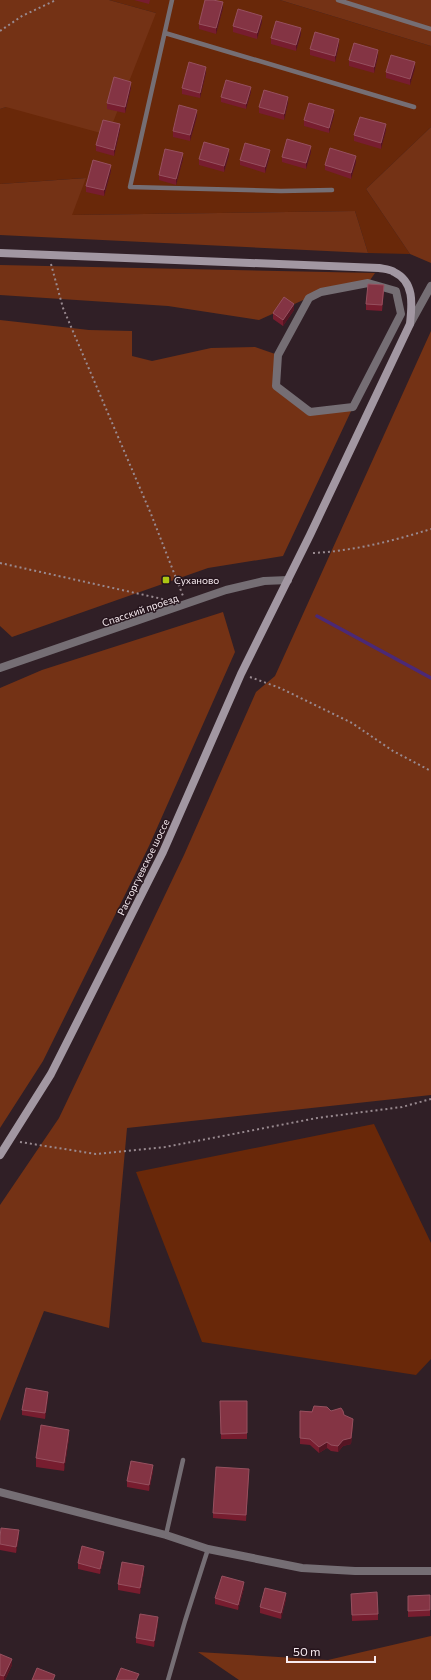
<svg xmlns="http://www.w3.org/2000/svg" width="431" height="1680" viewBox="0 0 431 1680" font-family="Commissioner,sans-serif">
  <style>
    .green { fill: #692809 }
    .forest { fill: #743215 }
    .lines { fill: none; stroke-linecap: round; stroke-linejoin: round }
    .stream { stroke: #4b2976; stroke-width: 3.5 }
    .path { stroke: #998a90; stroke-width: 2; stroke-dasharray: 2 3; stroke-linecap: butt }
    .service { stroke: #756e74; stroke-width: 4.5 }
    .minor { stroke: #756e74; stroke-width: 8 }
    .tertiary { stroke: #756e74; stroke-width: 8 }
    .secondary { stroke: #a297a2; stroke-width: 8 }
    .wall { fill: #771d2f }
    .shaded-wall { fill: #551523 }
    .building { fill: #843444; stroke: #96505f }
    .poi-dot { fill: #acc613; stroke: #26151d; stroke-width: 1.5 }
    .labels { text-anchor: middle; stroke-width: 3; stroke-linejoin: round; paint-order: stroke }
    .poi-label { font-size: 10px; fill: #f7ebf0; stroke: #26151d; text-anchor: start }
    .street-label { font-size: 10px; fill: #f7ebf0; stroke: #26151d }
  </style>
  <rect width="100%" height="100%" fill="#301f26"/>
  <path class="green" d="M109,0H280L431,46V127L366,189L410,254L368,253L355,211L71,215L85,178L0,184V109L6,107L156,13Z
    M374,1124L431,1243V1359L416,1375L202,1342L136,1172Z"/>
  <path class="forest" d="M0,0H109L156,13L108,135L6,107L0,109Z
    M280,0H431V46Z
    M431,127V263L410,254L366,189Z
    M86,178L72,215L355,211L368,253L0,235V184Z
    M0,265L375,273L368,283L321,292L259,320L168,306L0,295Z
    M0,320L89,330L132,331V356L152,361L211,348L255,347L278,355L276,386L310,412L353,407L283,556L208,568L12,637L0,626Z
    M431,331V1095L127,1128L109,1328L44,1311L0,1421V1205L59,1118L184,855L256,692L275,676Z
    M223,612L235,652L149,846L43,1061L0,1128V688L42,670Z
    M431,1636V1680H239L198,1652L328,1660Z"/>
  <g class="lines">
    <path class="stream" d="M317,616L431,678"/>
    <path class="path" d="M0,31L22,16L56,0
      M51,264L63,308L151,514L183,596
      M313,553C353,551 393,541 431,529
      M0,563L167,600
      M250,677L280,688L352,723L393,751L431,771
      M20,1142L96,1154L165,1147L317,1118L402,1107L431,1099"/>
    <path class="service" d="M172,0L130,187L281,191L332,190
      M338,0L431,29
      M165,33L414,107
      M166,1535L183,1460
      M168,1680L185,1621L208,1549"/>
    <path class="minor" d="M368,283L396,291L401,314L353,407L310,412L276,386L278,355L309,298L321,292Z
      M410,324L431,286
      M0,1492L166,1535L208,1549L302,1568L355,1571H431"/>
    <path class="tertiary" d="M0,668L226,590L264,581L288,580"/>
    <path class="secondary" d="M0,253L379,268C384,269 390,269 394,272C415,282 412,305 410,324L310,535L241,674L163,852L51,1074L0,1155"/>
  </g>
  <path class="wall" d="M134,0H150L149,4Z
    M223,8L216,34L199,29V24Z
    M262,22L257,39L233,32V26Z
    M301,34L296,51L271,44V38Z
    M339,45L335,62L310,55V49Z
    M378,56L374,73L349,66V60Z
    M415,68L410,85L386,78V72Z
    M206,73L200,98L182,94V88Z
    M131,88L125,113L107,109V103Z
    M251,92L246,109L221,102V97Z
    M288,103L284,120L259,113V107Z
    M197,116L190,141L173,137V131Z
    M334,116L329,133L304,126V120Z
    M120,130L114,156L96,151V145Z
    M386,130L381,149L354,141V135Z
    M311,152L306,169L282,162V157Z
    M229,155L224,172L199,165V159Z
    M270,155L265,173L240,165V160Z
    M183,159L176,185L159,180V175Z
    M356,162L351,179L325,170V165Z
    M111,171L104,196L86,192V186Z
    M384,291L382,311L366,310V304Z
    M294,310L283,326L273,319V313Z
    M48,1398L45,1419L22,1415V1410Z
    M220,1401H247V1439H221Z
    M300,1411H331L344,1415L353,1425L351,1444L343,1446L338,1452L331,1451L327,1448L319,1453L310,1445L300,1444Z
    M69,1438L64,1471L36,1467V1458Z
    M153,1471L149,1491L127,1487V1481Z
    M249,1475L246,1521L213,1518V1513Z
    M19,1536L16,1553L0,1550V1537Z
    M104,1557L100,1574L78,1569V1563Z
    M144,1572L140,1594L118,1590V1584Z
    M244,1588L238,1610L215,1604V1598Z
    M351,1594L378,1614V1620L352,1621Z
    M430,1595V1616L408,1617V1602Z
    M286,1599L281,1619L260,1613V1607Z
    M158,1623L154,1647L136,1643V1638Z
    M0,1654L12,1665L5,1680H0Z"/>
  <path class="shaded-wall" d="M223,2V8L216,34V28Z
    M262,16V22L257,39V33Z
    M301,28V34L296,51V45Z
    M339,39V45L335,62V56Z
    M378,50V56L374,73V67Z
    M415,62V68L410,85V79Z
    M206,67V73L200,98V93Z
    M131,82V88L125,113V107Z
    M251,87V92L246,109V104Z
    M288,97V103L284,120V114Z
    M197,110V116L190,141V135Z
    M334,110V116L329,133V128Z
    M120,124V130L114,156V150Z
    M386,124V130L381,149V143Z
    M311,146V152L306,169V163Z
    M229,149V155L224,172V166Z
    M270,150V155L265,173V167Z
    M183,153V159L176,185V179Z
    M356,156V162L351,179V173Z
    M111,165V171L104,196V190Z
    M294,304V310L283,326V320Z
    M48,1392V1398L45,1419V1413Z
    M353,1419L351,1444L343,1446L338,1452V1446Z
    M69,1430V1438L64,1471V1463Z
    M327,1442V1448L319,1453V1447Z
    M153,1465V1471L149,1491V1485Z
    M19,1530V1536L16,1553V1547Z
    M104,1552V1557L100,1574V1569Z
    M144,1566V1572L140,1594V1588Z
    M244,1582V1588L238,1610V1605Z
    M286,1593V1599L281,1619V1613Z
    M158,1617V1623L154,1647V1641Z
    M12,1659V1665L5,1680H4V1676Z"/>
  <path class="building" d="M205,0H213L223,2L216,28L199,24Z
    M238,9L262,16L257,33L233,26Z
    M276,21L301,28L296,45L271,38Z
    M315,32L339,39L335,56L310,49Z
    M354,43L378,50L374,67L349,60Z
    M391,55L415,62L410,79L386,72Z
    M189,62L206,67L200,93L182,88Z
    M114,77L131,82L125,107L107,103Z
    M226,80L251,87L246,104L221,97Z
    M264,90L288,97L284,114L259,107Z
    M309,103L334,110L329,128L304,120Z
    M179,105L197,110L190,135L173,131Z
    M360,117L386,124L381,143L354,135Z
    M103,120L120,124L114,150L96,145Z
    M287,139L311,146L306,163L282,157Z
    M204,142L229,149L224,166L199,159Z
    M245,143L270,150L265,167L240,160Z
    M330,148L356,156L351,173L325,165Z
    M165,149L183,153L176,179L159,175Z
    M93,160L111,165L104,190L86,186Z
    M368,284L384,285L382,305L366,304Z
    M284,297L294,304L283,320L273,313Z
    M26,1388L48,1392L45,1413L22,1410Z
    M220,1401H247V1433L221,1434Z
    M314,1406L327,1407L331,1411L341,1408L343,1411L344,1415L353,1419L351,1438L343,1440L338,1446L331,1445L327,1442L319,1447L310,1439L300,1438V1411L312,1412Z
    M41,1425L69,1430L64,1463L36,1458Z
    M131,1461L153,1465L149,1485L127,1481Z
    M216,1467L249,1469L246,1515L213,1513Z
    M1,1528L19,1530L16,1547L0,1544V1537Z
    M82,1546L104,1552L100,1569L78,1563Z
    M122,1562L144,1566L140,1588L118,1584Z
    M222,1576L244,1582L238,1605L215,1598Z
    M265,1588L286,1593L281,1613L260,1607Z
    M377,1592L378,1614L352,1615L351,1594Z
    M430,1595V1610L408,1611V1596Z
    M140,1614L158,1617L154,1641L136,1638Z
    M0,1654L12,1659L4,1676L0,1675Z
    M37,1668L55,1675L53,1680H32Z
    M121,1668L139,1674L136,1680H116Z"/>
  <rect class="poi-dot" x="162" y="576" width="8" height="8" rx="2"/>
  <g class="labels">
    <g class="poi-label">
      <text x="174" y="584">Суханово</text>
    </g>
    <g class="street-label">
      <text transform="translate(140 610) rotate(-19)" y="4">Спасский проезд</text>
      <text transform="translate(143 867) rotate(-64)" y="4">Расторгуевское шоссе</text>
    </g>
  </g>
  <path d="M287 1656v6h88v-6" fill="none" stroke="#f7ebf0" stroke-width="2"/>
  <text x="293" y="1656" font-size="12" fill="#f7ebf0" stroke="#26151d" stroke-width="3" paint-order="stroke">50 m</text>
</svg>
